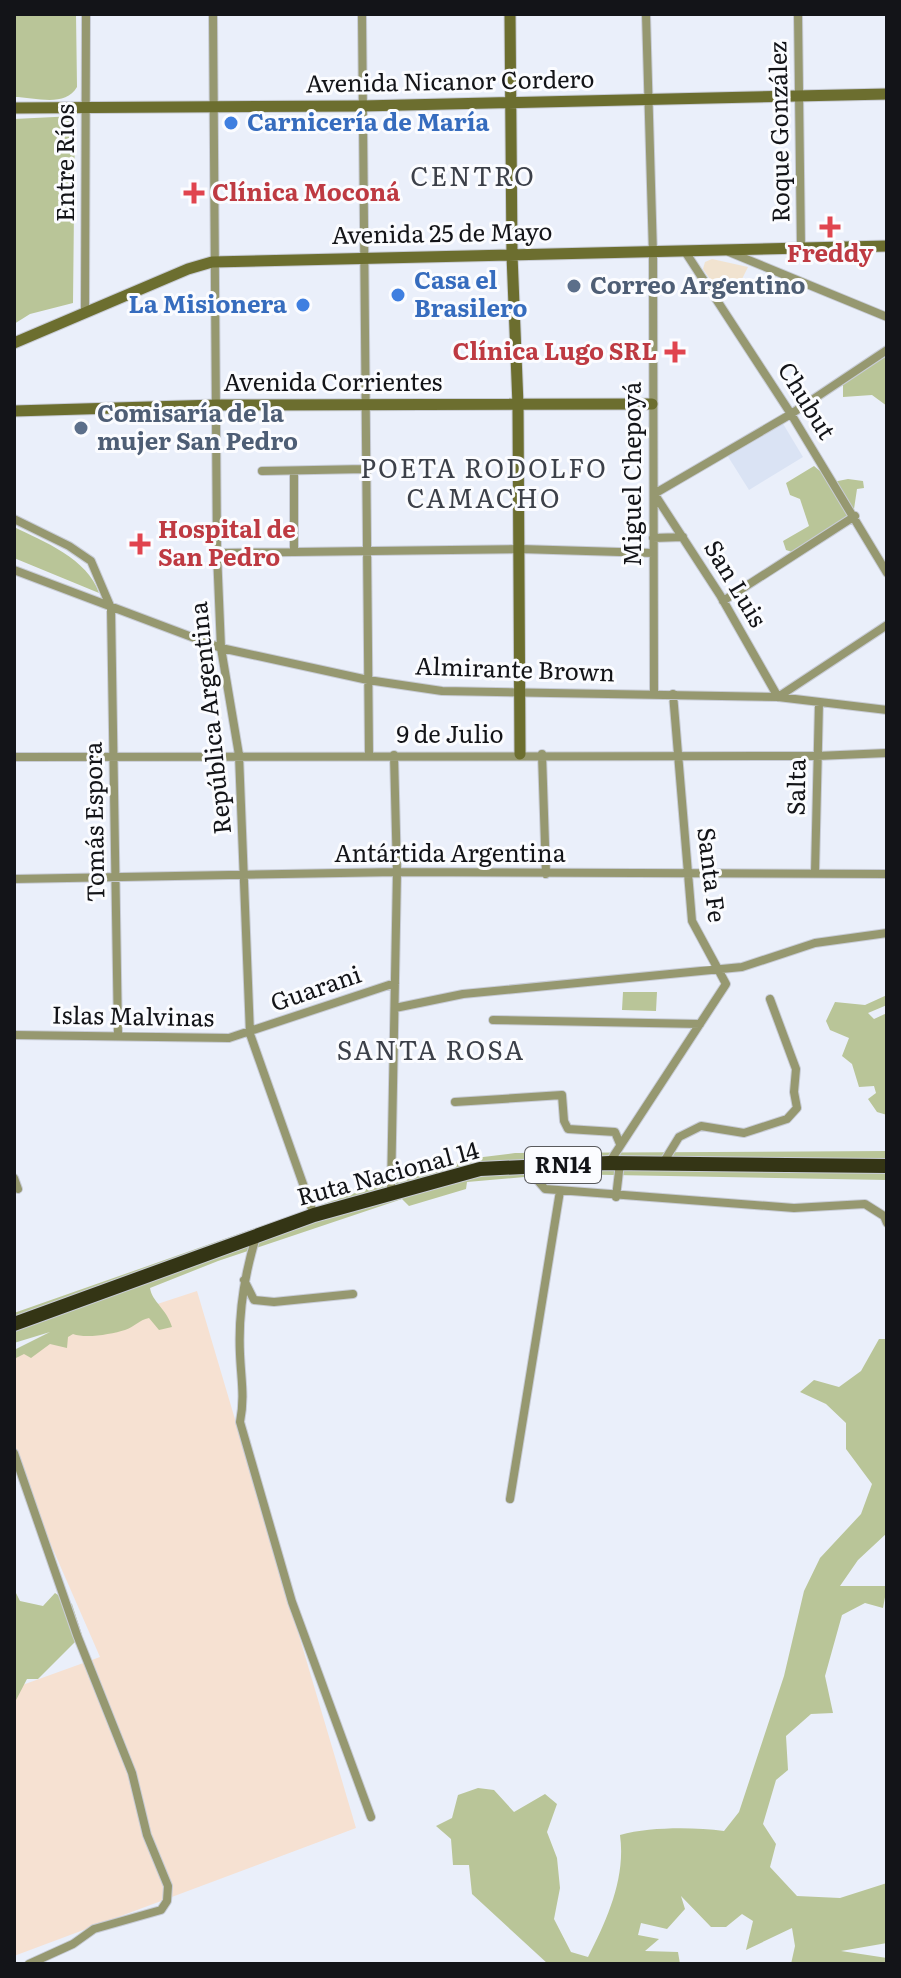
<svg xmlns="http://www.w3.org/2000/svg" width="901" height="1978" viewBox="0 0 901 1978" font-family="Literata,serif">
  <style>
    .commercial { fill: #f1e3d0 }
    .industrial { fill: #f6e1d2 }
    .built { fill: #dae3f4 }
    .green { fill: #b9c598 }
    .lines { fill: none; stroke-linecap: round; stroke-linejoin: round }
    .street-casing { stroke: #c8ccd6; stroke-width: 10 }
    .secondary-casing { stroke: #c8ccd6; stroke-width: 13 }
    .highway-casing { stroke: #c8ccd6; stroke-width: 16 }
    .street { stroke: #969870; stroke-width: 8 }
    .secondary { stroke: #6c6e2f; stroke-width: 11 }
    .highway { stroke: #343515; stroke-width: 14 }
    .shop-dot { fill: #3f7fe0; stroke: #fbfcff; stroke-width: 3 }
    .health-dot { fill: #e0444e; stroke: #fbfcff; stroke-width: 3 }
    .service-dot { fill: #5c6f8a; stroke: #fbfcff; stroke-width: 3 }
    .labels { text-anchor: middle; stroke-width: 6; stroke-linejoin: round; paint-order: stroke }
    .shield { fill: #fbfcff; stroke: #595a5d; stroke-width: 2 }
    .shield-label { font-size: 22px; font-weight: bold; fill: #131418 }
    .street-label { font-size: 24px; fill: #131418; stroke: #fbfcff }
    .shop-label { font-size: 24px; font-weight: bold; fill: #366cbe; stroke: #fbfcff; text-anchor: start }
    .health-label { font-size: 24px; font-weight: bold; fill: #be3a42; stroke: #fbfcff; text-anchor: start }
    .service-label { font-size: 24px; font-weight: bold; fill: #4e5e75; stroke: #fbfcff; text-anchor: start }
    .neighbourhood-label { font-size: 26px; letter-spacing: 2px; fill: #3c4049; stroke: #fbfcff }
  </style>
  <rect width="100%" height="100%" fill="#eaeffa"/>
  <path class="commercial" d="M712,259L748,267L738,287L723,298L703,269L705,262Z"/>
  <path class="industrial" d="M197,1291L356,1828L14,1956V1688L100,1657L14,1460V1351Z"/>
  <path class="built" d="M782,422L803,457L749,490L727,455Z"/>
  <path class="green" d="M14,14H76L77,87C65,108 35,97 14,97Z
    M75,116L73,303L30,314L14,324V119Z
    M887,356V406L872,395L843,397V380Z
    M814,466L833,482L848,479L863,481L864,488L857,489L854,509L829,532L795,553L786,550L783,541L809,526L800,499L790,495L786,483Z
    M14,527C43,541 88,559 99,593L14,558Z
    M623,992H657L656,1011L622,1010Z
    M887,995V1005L868,1013L874,1019L887,1013V1115L877,1112L868,1099L876,1093L874,1086L859,1087L852,1064L842,1056L849,1038L830,1030L826,1021L835,1002L865,1005Z
    M887,1151V1180L558,1174L467,1182L466,1189L409,1206L402,1199L218,1261L150,1288C152,1302 167,1309 172,1327L159,1330L149,1318C139,1320 134,1327 125,1330C112,1334 86,1339 73,1334L68,1337L67,1348L50,1344L31,1358L24,1354L14,1359V1350L50,1332L14,1343V1313L412,1173L475,1158L515,1153Z
    M879,1339H887V1533L858,1560L840,1586H887L883,1608L865,1603L842,1615L825,1676L833,1713L811,1714L786,1736L788,1770L776,1780L763,1824L776,1844L770,1867L797,1896L840,1898L887,1883V1943L841,1951L887,1958V1964H791L795,1946L792,1928L746,1950L753,1921L742,1914L726,1927H711L681,1896L685,1909L667,1929L641,1923L638,1935L659,1939L645,1951L678,1952L680,1964H548L472,1894L469,1865H453L451,1839L436,1826L452,1818L458,1795L478,1788L494,1790L514,1812L545,1794L557,1804L547,1832L557,1858L560,1888L554,1919L571,1952L588,1957C607,1920 626,1878 620,1835C650,1827 692,1827 724,1831L739,1812L784,1676L804,1591L820,1558L861,1514L872,1484L846,1449V1423L826,1404L800,1392L814,1380L839,1387L861,1371Z
    M14,1589L20,1601L43,1606L55,1593L72,1604L82,1635L38,1679H27L14,1704Z"/>
  <g class="lines">
    <g class="street-casing">
      <path id="street" d="M213,14L217,553L221,648L239,755L250,1034L314,1215
        M362,14L369,755
        M646,14L653,254L654,695
        M798,14L801,249
        M729,252L887,317
        M686,253L791,414L887,573
        M85,312L86,14
        M262,471L366,469
        M654,494L791,414L887,350
        M655,495L720,595L778,697L887,625
        M14,519L69,546L91,561L111,608L118,1034
        M653,538L683,537
        M294,552V471
        M217,553L520,549L653,553
        M14,570L221,648L368,680L442,691L778,697L887,710
        M723,601L855,516
        M542,754L546,874
        M14,757L817,756L887,753
        M815,873L819,702
        M14,879L397,872L887,874
        M395,1008L463,994L742,967L815,943L887,933
        M493,1020L700,1024
        M14,1035L229,1038L395,983
        M455,1102L562,1095L564,1121L568,1129L615,1132L620,1144
        M609,1163L726,984L692,921L673,694
        M663,1163L679,1137L701,1126L744,1133L787,1119L797,1108L794,1092L796,1069L770,999
        M526,1167L545,1189L794,1208L865,1204L884,1216L887,1223
        M14,1178L18,1189
        M391,1191L397,872L394,755
        M616,1197L620,1163
        M256,1237C244,1276 238,1313 240,1354C241,1379 245,1397 240,1422L292,1602L371,1817
        M244,1280L254,1300L274,1302L353,1294
        M14,1453L77,1635L132,1773L147,1835L168,1886L167,1901L161,1910L94,1929L73,1944L29,1964
        M510,1499L560,1191"/>
    </g>
    <g class="secondary-casing">
      <path id="secondary" d="M510,14L512,255L518,405L520,754
        M14,108L362,106L887,94
        M14,343L188,269L212,262L887,246
        M14,411L217,405L652,404"/>
    </g>
    <g class="highway-casing">
      <path id="highway" d="M14,1324L314,1215L480,1169L609,1163L887,1166"/>
    </g>
    <use href="#street" class="street"/>
    <use href="#secondary" class="secondary"/>
    <use href="#highway" class="highway"/>
  </g>
  <g class="shop-dot">
    <circle cx="231" cy="123" r="8"/>
    <circle cx="398" cy="295" r="8"/>
    <circle cx="303" cy="305" r="8"/>
  </g>
  <g class="health-dot">
    <path d="M190 181h8v8h8v8h-8v8h-8v-8h-8v-8h8z"/>
    <path d="M826 215h8v8h8v8h-8v8h-8v-8h-8v-8h8z"/>
    <path d="M671 340h8v8h8v8h-8v8h-8v-8h-8v-8h8z"/>
    <path d="M136 532h8v8h8v8h-8v8h-8v-8h-8v-8h8z"/>
  </g>
  <g class="service-dot">
    <circle cx="574" cy="286" r="8"/>
    <circle cx="81" cy="428" r="8"/>
  </g>
  <g class="labels">
    <rect class="shield" x="525" y="1147" width="76" height="36" rx="6"/>
    <g class="shield-label">
      <text x="563" y="1173">RN14</text>
    </g>
    <g class="street-label">
      <text transform="translate(450 82) rotate(-1)" y="8">Avenida Nicanor Cordero</text>
      <text transform="translate(780 132) rotate(-91)" y="8">Roque González</text>
      <text transform="translate(66 163) rotate(-90)" y="8">Entre Ríos</text>
      <text transform="translate(442 234) rotate(-1)" y="8">Avenida 25 de Mayo</text>
      <text x="333" y="391">Avenida Corrientes</text>
      <text transform="translate(806 401) rotate(58)" y="8">Chubut</text>
      <text transform="translate(633 474) rotate(-90)" y="8">Miguel Chepoyá</text>
      <text transform="translate(735 584) rotate(59)" y="8">San Luis</text>
      <text transform="translate(515 670) rotate(2)" y="8">Almirante Brown</text>
      <text transform="translate(211 718) rotate(-96)" y="8">República Argentina</text>
      <text x="450" y="743">9 de Julio</text>
      <text transform="translate(797 787) rotate(-89)" y="8">Salta</text>
      <text transform="translate(95 822) rotate(-91)" y="8">Tomás Espora</text>
      <text x="450" y="862">Antártida Argentina</text>
      <text transform="translate(711 875) rotate(83)" y="8">Santa Fe</text>
      <text transform="translate(316 989) rotate(-19)" y="8">Guarani</text>
      <text transform="translate(133 1017) rotate(1)" y="8">Islas Malvinas</text>
      <text transform="translate(388 1174) rotate(-15)" y="8">Ruta Nacional 14</text>
    </g>
    <g class="shop-label">
      <text x="247" y="131">Carnicería de María</text>
      <text x="414" y="289">Casa el<tspan x="414" dy="28">Brasilero</tspan></text>
      <text x="287" y="313" text-anchor="end">La Misionera</text>
    </g>
    <g class="health-label">
      <text x="212" y="201">Clínica Moconá</text>
      <text x="830" y="262" text-anchor="middle">Freddy</text>
      <text x="657" y="360" text-anchor="end">Clínica Lugo SRL</text>
      <text x="158" y="538">Hospital de<tspan x="158" dy="28">San Pedro</tspan></text>
    </g>
    <g class="service-label">
      <text x="590" y="294">Correo Argentino</text>
      <text x="97" y="422">Comisaría de la<tspan x="97" dy="28">mujer San Pedro</tspan></text>
    </g>
    <g class="neighbourhood-label">
      <text x="473" y="186">CENTRO</text>
      <text x="484" y="478">POETA RODOLFO<tspan x="484" dy="30">CAMACHO</tspan></text>
      <text x="431" y="1060">SANTA ROSA</text>
    </g>
  </g>
  <rect width="901" height="1978" fill="none" stroke="#131418" stroke-width="32"/>
</svg>
